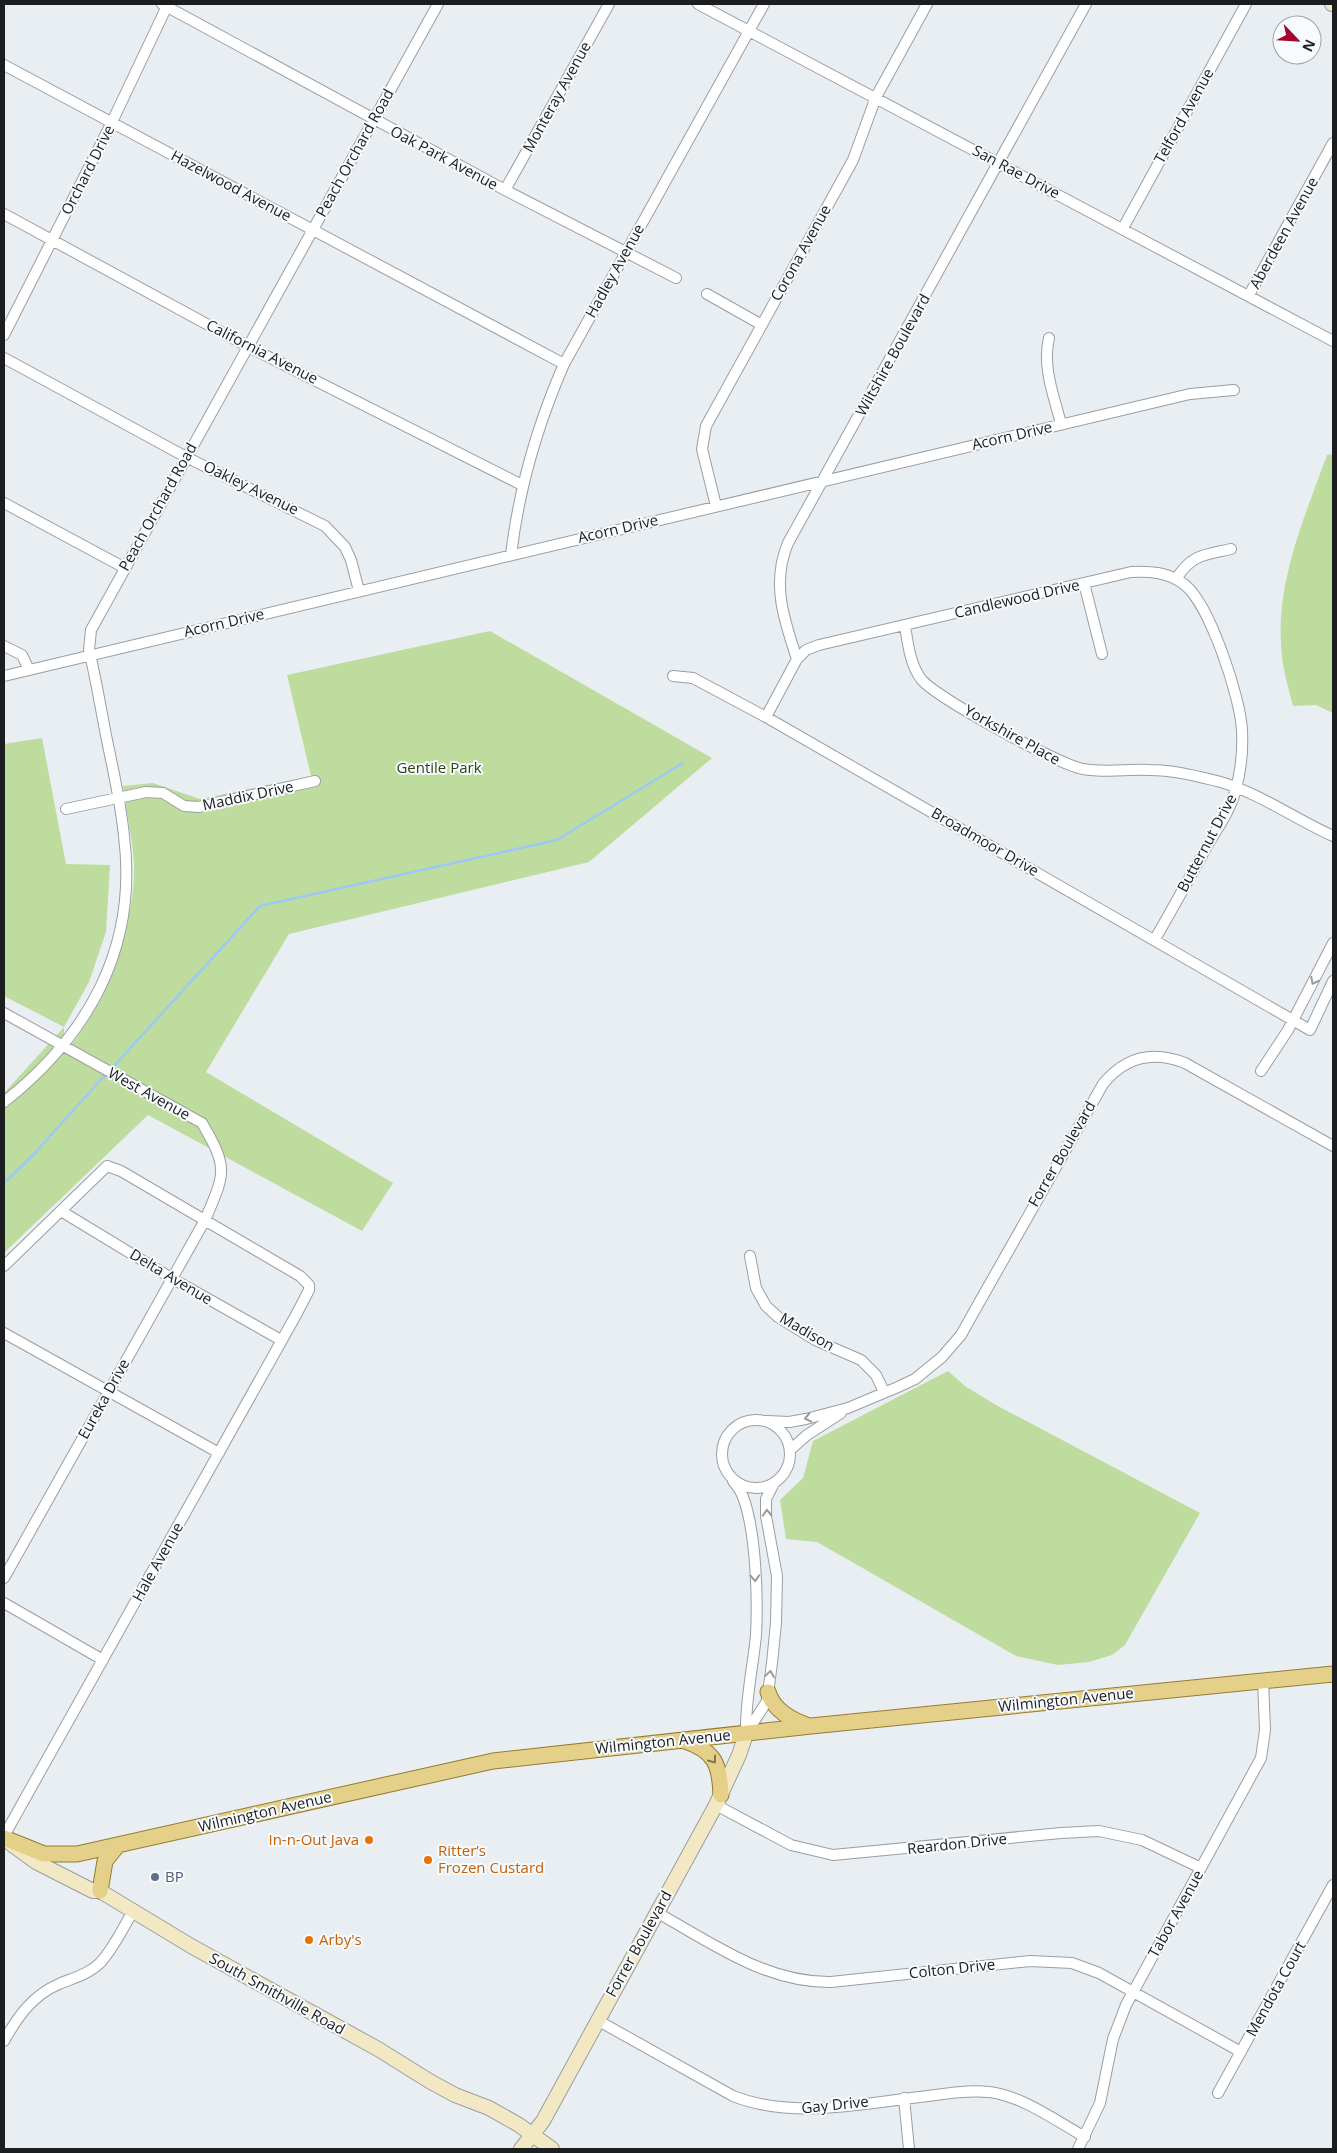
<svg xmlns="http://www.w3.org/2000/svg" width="1337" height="2153" viewBox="0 0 1337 2153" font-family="'Open Sans',sans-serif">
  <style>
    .green { fill: #bedc9e }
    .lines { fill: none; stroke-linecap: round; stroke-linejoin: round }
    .stream { stroke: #9ec8f6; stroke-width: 2.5 }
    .street-casing { stroke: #9a9ea3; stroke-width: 12 }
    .secondary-casing { stroke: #9a9ea3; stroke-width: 16 }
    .primary-casing { stroke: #947d31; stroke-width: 17 }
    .street { stroke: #fff; stroke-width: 10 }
    .secondary { stroke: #f2e8c4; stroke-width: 14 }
    .primary { stroke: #e5d089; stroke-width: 15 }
    .oneway { stroke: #99999a }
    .oneway2 { stroke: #807654 }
    .food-dot { fill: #e8710a; stroke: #f8fbfe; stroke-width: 2 }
    .service-dot { fill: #5c6f8a; stroke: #f8fbfe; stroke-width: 2 }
    .labels { text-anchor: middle; stroke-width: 4; stroke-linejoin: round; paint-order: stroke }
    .street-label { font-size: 15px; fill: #1c1d1f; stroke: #f8fbfe }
    .park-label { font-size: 15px; fill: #2e4211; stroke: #f8fbfe }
    .food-label { font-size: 15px; fill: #c56008; stroke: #f8fbfe; text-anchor: start }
    .service-label { font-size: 15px; fill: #4e5e75; stroke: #f8fbfe; text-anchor: start }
  </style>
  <rect width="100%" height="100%" fill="#e9eef3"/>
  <path class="green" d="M1333,454V713L1316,705L1293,706C1289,690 1284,674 1282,657C1274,586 1303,521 1327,455Z
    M490,631L712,758L589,862L289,934L206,1072L393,1183L362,1231L148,1115L4,1253V1093L64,1027L4,996V744L42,738L66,864L110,865L106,932L89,982L64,1027V1046L71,1045C106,1003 136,920 134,865C133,839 126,812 123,786L153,783L200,799L311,776L287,675Z
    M948,1371L965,1386L996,1405L1200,1513L1125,1645L1112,1655L1089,1662L1058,1665L1016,1656L817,1542L786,1539L780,1500L803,1478L813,1441Z"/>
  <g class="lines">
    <path class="stream" d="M113,1067L260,906L557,840L683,763
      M4,1183L33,1155L105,1075"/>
    <g class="street-casing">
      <path id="street" d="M162,4L505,190L676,278
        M698,4L1333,341
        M4,65L564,364
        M505,190L609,4
        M4,214L247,346L522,485
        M1123,228L1246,4
        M707,294L762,325
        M1249,295L1333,143
        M4,335L112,122L168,4
        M1049,338C1042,367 1054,396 1061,424
        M4,358L186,457L325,526L345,547L351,560L359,591
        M4,503L125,568
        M716,506L702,449L706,426L853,160L876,97L927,4
        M511,555C519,488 537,426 564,364L764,4
        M1176,579C1192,554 1204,555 1231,549
        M1084,583L1102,654
        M905,626C908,644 910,664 921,679C935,697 1059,765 1083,769C1105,773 1128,769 1150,770C1173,770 1196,776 1217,781C1258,792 1295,819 1333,836
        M4,646L22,655L29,670
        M797,659L806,650L819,645L1131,572C1150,571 1169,572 1185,585C1210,605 1241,699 1242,731C1243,752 1241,772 1235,792C1230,811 1217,829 1207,846C1190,877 1173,908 1155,939
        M4,676L1190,394L1234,390
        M673,676L693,678L766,717L1310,1030L1333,981
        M766,717L797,659C784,620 771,583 788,543L1086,4
        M66,809L146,792L163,793L184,806L199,807L315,781
        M4,1013L202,1123C229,1169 225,1173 205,1220L4,1578
        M1261,1071L1288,1030L1333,943
        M4,1102C89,1035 138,947 124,836C121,807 115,778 109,750C102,717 97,683 89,650L91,630L438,4
        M61,1211L173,1279L281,1340
        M750,1256L756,1288L766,1306L778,1317L815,1340L861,1360L876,1375L884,1392
        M4,1266L107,1166L121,1171L300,1276L309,1285V1290L296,1315L4,1836
        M4,1333L219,1453
        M722 1454a34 34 0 1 1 68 0a34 34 0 1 1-68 0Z
        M767,1421L789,1422L806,1419L848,1408L898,1387L915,1379L942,1357L961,1335L971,1317L1103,1084C1125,1057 1152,1050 1185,1063L1333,1146
        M790,1450L807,1435L841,1413
        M733,1481C737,1486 741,1491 743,1497C756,1531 758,1598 756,1635C753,1668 745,1700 746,1734
        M4,1603L103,1660
        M746,1734L767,1701L772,1663L776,1623L777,1576L766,1516V1499L774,1483
        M716,1805L791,1845L833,1855L1061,1833L1099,1831L1142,1840L1201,1868
        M656,1912C712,1943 766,1983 831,1982L1030,1961L1072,1963L1099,1973L1241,2052
        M597,2020L733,2096C793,2120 865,2103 928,2096C948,2093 969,2090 989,2092C1023,2096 1056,2121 1085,2137
        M4,2041C18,2016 33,1995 59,1984C73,1978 89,1974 100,1963C114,1948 123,1928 133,1911
        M1218,2093L1333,1885
        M904,2098L909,2149
        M1078,2149L1100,2103L1113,2039L1126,2005L1261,1758L1265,1730L1263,1680"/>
    </g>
    <g class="secondary-casing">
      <path id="secondary" d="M1332,4H1333
        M10,1843L36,1862L93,1891H100L191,1946L378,2049L431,2082L455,2095L489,2108L519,2125L552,2149
        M521,2149L543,2121L716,1805L739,1755L746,1734"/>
    </g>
    <g class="primary-casing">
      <path id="primary" d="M768,1692C774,1711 792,1720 809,1726
        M685,1741C715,1751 720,1765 721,1795
        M4,1838L44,1854H77L493,1761L811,1726L1333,1674
        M100,1891L105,1861L118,1845"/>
    </g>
    <use href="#street" class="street"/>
    <use href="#secondary" class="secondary"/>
    <use href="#primary" class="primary"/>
  </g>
  <defs><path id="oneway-chevron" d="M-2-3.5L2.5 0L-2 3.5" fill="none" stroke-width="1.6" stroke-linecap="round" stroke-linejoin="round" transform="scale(1.25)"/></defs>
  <g class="oneway">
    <use href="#oneway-chevron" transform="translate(1314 981) rotate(117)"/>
    <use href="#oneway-chevron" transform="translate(808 1418) rotate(167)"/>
    <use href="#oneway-chevron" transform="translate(767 1513) rotate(-93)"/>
    <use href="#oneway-chevron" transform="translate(755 1578) rotate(87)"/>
    <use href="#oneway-chevron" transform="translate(770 1674) rotate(-82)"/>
  </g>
  <use class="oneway2" href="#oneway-chevron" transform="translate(713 1760) rotate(54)"/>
  <g class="food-dot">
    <circle cx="369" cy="1840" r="5"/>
    <circle cx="428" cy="1860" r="5"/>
    <circle cx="309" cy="1940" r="5"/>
  </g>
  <circle class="service-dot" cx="155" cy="1877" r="5"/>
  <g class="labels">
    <g class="street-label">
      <text transform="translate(557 97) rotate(-61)" y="5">Monteray Avenue</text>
      <text transform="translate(1184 116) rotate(-61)" y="5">Telford Avenue</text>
      <text transform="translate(355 153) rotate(-61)" y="5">Peach Orchard Road</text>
      <text transform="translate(444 158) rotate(28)" y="5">Oak Park Avenue</text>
      <text transform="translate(88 170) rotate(-63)" y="5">Orchard Drive</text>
      <text transform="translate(1016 172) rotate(28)" y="5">San Rae Drive</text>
      <text transform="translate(231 186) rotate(28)" y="5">Hazelwood Avenue</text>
      <text transform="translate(1284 233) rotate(-61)" y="5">Aberdeen Avenue</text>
      <text transform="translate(801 253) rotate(-61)" y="5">Corona Avenue</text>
      <text transform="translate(615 271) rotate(-61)" y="5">Hadley Avenue</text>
      <text transform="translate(262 352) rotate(27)" y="5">California Avenue</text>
      <text transform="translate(893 355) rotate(-61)" y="5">Wiltshire Boulevard</text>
      <text transform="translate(1012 436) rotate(-13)" y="5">Acorn Drive</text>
      <text transform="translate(251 488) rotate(26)" y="5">Oakley Avenue</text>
      <text transform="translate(158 507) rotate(-61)" y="5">Peach Orchard Road</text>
      <text transform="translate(618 529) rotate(-13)" y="5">Acorn Drive</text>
      <text transform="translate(1017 599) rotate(-13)" y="5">Candlewood Drive</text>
      <text transform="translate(224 623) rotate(-13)" y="5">Acorn Drive</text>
      <text transform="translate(1012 735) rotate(29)" y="5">Yorkshire Place</text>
      <text transform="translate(248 796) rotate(-12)" y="5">Maddix Drive</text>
      <text transform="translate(985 842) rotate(30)" y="5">Broadmoor Drive</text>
      <text transform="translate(1207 843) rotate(-62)" y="5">Butternut Drive</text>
      <text transform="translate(149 1094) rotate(29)" y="5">West Avenue</text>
      <text transform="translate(1062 1154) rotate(-60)" y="5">Forrer Boulevard</text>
      <text transform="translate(171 1277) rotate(31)" y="5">Delta Avenue</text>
      <text transform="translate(807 1332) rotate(30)" y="5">Madison</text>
      <text transform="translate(104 1399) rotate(-61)" y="5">Eureka Drive</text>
      <text transform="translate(158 1562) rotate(-61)" y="5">Hale Avenue</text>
      <text transform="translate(1066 1700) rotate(-6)" y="5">Wilmington Avenue</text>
      <text transform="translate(663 1742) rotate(-6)" y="5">Wilmington Avenue</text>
      <text transform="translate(265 1812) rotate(-13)" y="5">Wilmington Avenue</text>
      <text transform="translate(957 1844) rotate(-6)" y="5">Reardon Drive</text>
      <text transform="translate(1176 1914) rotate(-61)" y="5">Tabor Avenue</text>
      <text transform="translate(639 1944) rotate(-61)" y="5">Forrer Boulevard</text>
      <text transform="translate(952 1969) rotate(-6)" y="5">Colton Drive</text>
      <text transform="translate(1276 1989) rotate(-61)" y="5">Mendota Court</text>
      <text transform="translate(277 1994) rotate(29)" y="5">South Smithville Road</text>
      <text transform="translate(835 2105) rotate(-6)" y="5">Gay Drive</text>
    </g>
    <g class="park-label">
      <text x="439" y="773">Gentile Park</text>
    </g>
    <g class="food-label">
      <text x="359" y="1845" text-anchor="end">In-n-Out Java</text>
      <text x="438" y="1856">Ritter’s<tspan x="438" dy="17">Frozen Custard</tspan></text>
      <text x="319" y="1945">Arby's</text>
    </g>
    <g class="service-label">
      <text x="165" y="1882">BP</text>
    </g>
  </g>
  <rect width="1337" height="2153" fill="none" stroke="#1c1d1f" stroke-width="10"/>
  <g transform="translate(1297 40) rotate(115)"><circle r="24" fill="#f8fbfe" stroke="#a0a2a5"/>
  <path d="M0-4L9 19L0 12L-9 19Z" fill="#a4072e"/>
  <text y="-8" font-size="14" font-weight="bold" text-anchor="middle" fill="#1c1d1f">N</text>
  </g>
</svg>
